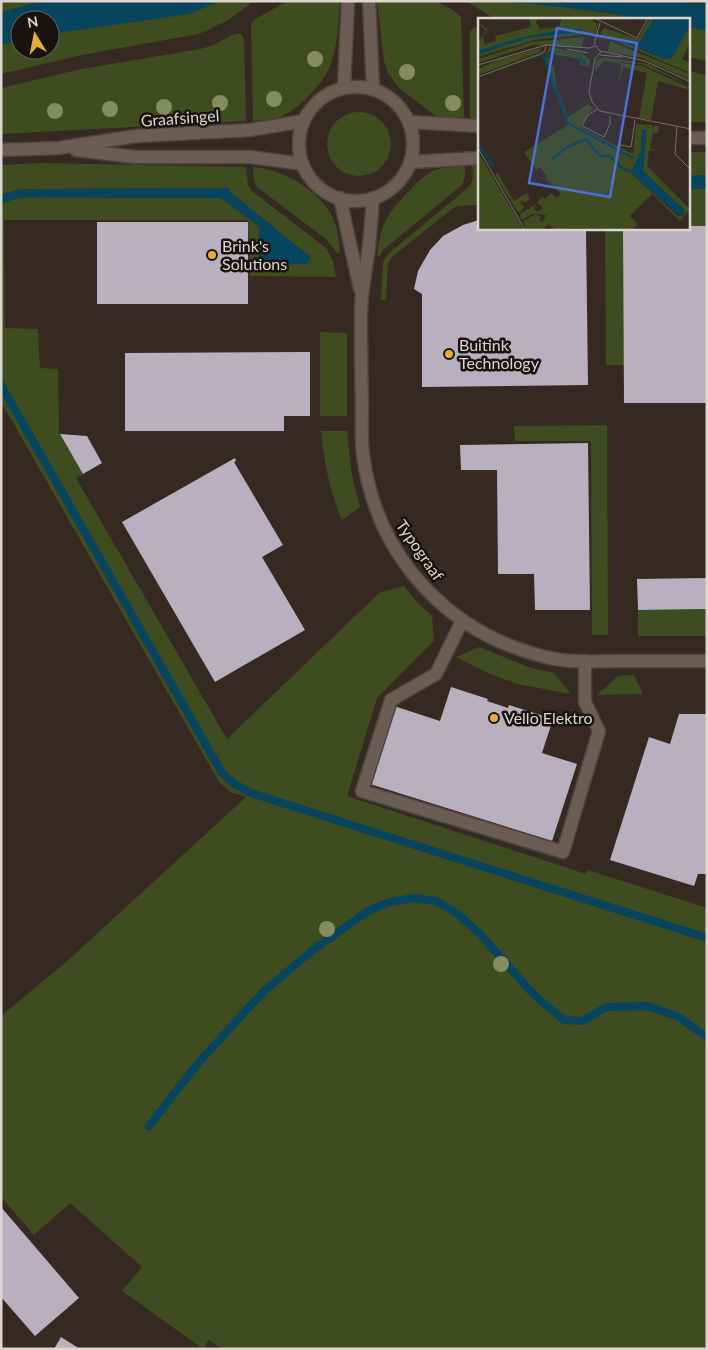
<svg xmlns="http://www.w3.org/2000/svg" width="708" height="1350" viewBox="0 0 708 1350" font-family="Lato,sans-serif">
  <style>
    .green { fill: #3f4c1f; fill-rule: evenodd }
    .water { fill: #06455d }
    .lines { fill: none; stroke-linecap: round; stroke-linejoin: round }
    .stream { stroke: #06455d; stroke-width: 8 }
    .building { fill: #b9b0bf }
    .minor-casing { stroke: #4e453d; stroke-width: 15 }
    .minor { stroke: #6b5d54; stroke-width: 12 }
    .tree { fill: #858d60 }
    .poi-dot { fill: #e2af34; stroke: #18130f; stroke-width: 2 }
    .labels { text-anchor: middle; stroke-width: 5; stroke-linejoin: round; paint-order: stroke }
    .street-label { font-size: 16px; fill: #ddd5d0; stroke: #18130f }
    .poi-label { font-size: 16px; fill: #ddd5d0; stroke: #18130f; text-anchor: start }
    .inset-river { fill: none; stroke: #06455d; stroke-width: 2.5 }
    .inset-road { fill: none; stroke: #786e67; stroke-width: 1 }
    .view { fill: #4d70d6; fill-opacity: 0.15; stroke: #4d70d6; stroke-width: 2.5 }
    .inset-edge { fill: none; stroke: #ddd5d0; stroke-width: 2.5 }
  </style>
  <rect width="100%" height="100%" fill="#352921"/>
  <path class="green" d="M1,1H254L228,20L199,34L87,54L1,74ZM20,20H50V50H20Z
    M288,1H340C338,22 338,46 330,66C324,83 297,111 280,117C272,120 262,120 253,121L251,25L255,19Z
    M377,1H435L453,10L461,17L464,120L436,116L400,89L388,73L384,61Z
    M466,1C525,1 583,8 642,19H495Z
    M474,27L479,28V119H470V31Z
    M689,27L707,30V61L689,57Z
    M235,34H241L244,39L246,121L1,134V88L81,69L200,49L211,46Z
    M689,71L707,75V122H689Z
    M327 144a32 32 0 1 1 64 0a32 32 0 1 1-64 0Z
    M689,152H707V175L689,176Z
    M40,163L246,167L248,185L252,191L326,248L333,261L336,277L250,276L248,220H4L5,328L38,329L40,368L58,369L59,433L83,474L76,478L227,739L379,593L404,586L417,602L432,616L434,641L377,698L347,796L586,874L588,870L707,908V1349H222L209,1340L203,1349L122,1291L142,1267L70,1203L34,1235L1,1197V1016L66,962L246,797L230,792L219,782L1,402V204L14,199L28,197L221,198L259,226V258L310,260L309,256L230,192L221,188L32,189L17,190L1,195V165Z
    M472,165H479V205L456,206L393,256L388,263L386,300H381L383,262L389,253L470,186L473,177Z
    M465,166V176L462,185L383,250L380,256H377C381,223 388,212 411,189C419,181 426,173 438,169C447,167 456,167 465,166Z
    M253,167C283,169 320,191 333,218C338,229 339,241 340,253H337L326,239L257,187L254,182Z
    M707,188V226H689V189Z
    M605,229H623L624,365H606Z
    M320,332L347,333V416H320Z
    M607,425L608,635H592L591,441H515L514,426Z
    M321,431H347L352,476L360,507L342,520C330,491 324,463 321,431Z
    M707,609V636H638V610Z
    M479,647L531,668L554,673L571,694L517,684L488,673L456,657Z
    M634,675L643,694L597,695L618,676Z"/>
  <path class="water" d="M43,1H221L189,14L50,34V20H20V41L1,45V12Z
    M508,1H673L689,4L707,3V30L689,27V19H642L606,12Z
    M707,175V188L689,189V176Z
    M221,188H229L230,192L309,256L310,260L307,264L265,265L259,258V226L221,198L28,197L14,199L1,204V195L17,190L32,189Z"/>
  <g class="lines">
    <path class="stream" d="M1,385L222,773L235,784L251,793L707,938
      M149,1126L199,1062L263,992L314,949L371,909L390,902L414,898L437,901L459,915L480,934L534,995L564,1020L583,1021L606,1007L647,1006L677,1016L707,1037"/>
  </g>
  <path class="building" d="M479,220V229H586L588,385L422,387V294L414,289L418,271L430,250L443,236L463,225Z
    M97,222H248V304H97Z
    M689,226H707V403H624L623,229H689Z
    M310,352V416H284V431H125V353Z
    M60,434L87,436L102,463L83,474Z
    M588,443L590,610H535L534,574H498L497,470H461L460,445Z
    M235,458L236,461L234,462L283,545L262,557L305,630L215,682L122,522Z
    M707,578V609L638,610L637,579Z
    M451,687L488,699L487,701L508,708L509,705L553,719L542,753L577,764L552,841L370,784L394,706L440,721Z
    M679,714H707V874H698L694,886L610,860L649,737L670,744Z
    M1,1207L79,1298L35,1336L1,1297Z
    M61,1337L80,1349H54Z"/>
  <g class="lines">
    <g class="minor-casing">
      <path id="minor" d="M369,1L373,89
        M299 144a57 57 0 1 1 114 0a57 57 0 1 1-114 0Z
        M344,88L348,1
        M409,122L479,126
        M689,138H707
        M1,150L58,148L137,136L250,130L304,121
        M76,150L135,157H250L303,164
        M410,162L479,158
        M340,198L360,289
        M373,198L369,247L362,294L361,311C361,341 361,372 362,402C362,420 361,438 363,455C377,560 452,638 555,659C575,663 596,661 616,661C646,661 676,661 707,661
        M462,621L436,674L391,700L362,791L563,852L599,731L585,702V661"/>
    </g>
    <use href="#minor" class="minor"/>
  </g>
  <g class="tree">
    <circle cx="315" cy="59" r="8"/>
    <circle cx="407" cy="72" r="8"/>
    <circle cx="274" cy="99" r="8"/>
    <circle cx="220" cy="103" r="8"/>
    <circle cx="453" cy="103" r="8"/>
    <circle cx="164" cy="107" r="8"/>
    <circle cx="110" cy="109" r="8"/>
    <circle cx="55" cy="111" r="8"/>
    <circle cx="327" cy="929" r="8"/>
    <circle cx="501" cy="964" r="8"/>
  </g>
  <g class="poi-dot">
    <circle cx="212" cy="255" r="5"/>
    <circle cx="449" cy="354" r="5"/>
    <circle cx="494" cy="718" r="5"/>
  </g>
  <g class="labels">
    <g class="street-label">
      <text transform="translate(180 118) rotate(-4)" y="6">Graafsingel</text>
      <text transform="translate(420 550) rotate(55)" y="6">Typograaf</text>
    </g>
    <g class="poi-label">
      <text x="222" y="252">Brink's<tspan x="222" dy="18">Solutions</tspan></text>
      <text x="459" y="351">Buitink<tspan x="459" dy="18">Technology</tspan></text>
      <text x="504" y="724">Vello Elektro</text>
    </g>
  </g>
  <g transform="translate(478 18)">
    <rect width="212" height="212" fill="#352921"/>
    <path d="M51,0H61L58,4L62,11L81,9L84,0H112L120,7L118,15L56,22L0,39V24L8,13L0,5L10,11L5,19L7,26L18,23L17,18L53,9ZM172,0H176L162,24L137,21L186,41L194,40L212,7V24L204,41L212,45V55L122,16L126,10L160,21ZM106,19L104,29L55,27L0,45V41L53,24ZM132,23L212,56V62L164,40L130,34ZM71,29L103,35L104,37V35L112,42L111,49L102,47V41L75,36L73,48L76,49L78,67L90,99L110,86L115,90L102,109L155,136L158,106L174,107L176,113V108H181L180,115H175L172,130L179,133L171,132L169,148L212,191L202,203L174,176L152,198L160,206L154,212H119L116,210L113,212L100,210L77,212L71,206L64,212H48L45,203L56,197L63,198L61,202L65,204L68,197L54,196L43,202L42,196L58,186L56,191L60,194L65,189L59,185L64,179L67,181L73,175L79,180L83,176L67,160L69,158L62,149L58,152L46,134L90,107L64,38L73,40V35L78,34L100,37L104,42L103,45L109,46L101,37L75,33L0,59L69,34ZM164,112H168V118L165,153L207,193L205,198H200L153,155L163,133ZM63,30L62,34L0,57V51L22,41ZM125,39L170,46L212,68L163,46L131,43L164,48L212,70V72L180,63L173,102L161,100L169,55L145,49L141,64L143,46L126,43L117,53L118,43ZM0,134L31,187L46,212H0ZM19,154L36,183L49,175L52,180L48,184L41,183L46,189L42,194L39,193L17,157Z" fill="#3f4c1f" fill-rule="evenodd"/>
    <path d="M176,0H212V7L194,40L186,41L136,20L162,24ZM83,12L104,11V14L50,20L0,37V33L41,20ZM75,33L101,37L109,46H104L100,37L76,34L72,40L67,37L0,62ZM168,112L165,153L207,193L203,199L153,155L163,133L164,113Z" fill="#06455d"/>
    <path class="inset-river" d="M66,39L90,105L155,140M0,125L15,149M73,142L89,129L108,121L122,138H132L146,152L153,153"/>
    <path class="inset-road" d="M116,0L159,20L170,0M116,27L122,5M89,31L110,35M123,33L167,43L213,64M122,37L144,39M117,41L111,73L114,84L122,93L213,111M0,47L68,27L111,30L118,28L123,34L117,41M0,59L62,36L67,33L68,27M119,91L109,98L104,108L126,119L132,106V98M199,109L197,136L213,152M142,127L153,129L157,102M0,130L47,212"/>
    <path class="view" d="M79,10L159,25L132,179L51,165Z"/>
    <rect width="212" height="212" class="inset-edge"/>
  </g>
  <rect width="708" height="1350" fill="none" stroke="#ddd5d0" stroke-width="5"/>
  <g transform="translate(35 35) rotate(350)"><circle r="24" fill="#18130f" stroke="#67615c"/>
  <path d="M0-4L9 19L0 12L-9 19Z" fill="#e2af34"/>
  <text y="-8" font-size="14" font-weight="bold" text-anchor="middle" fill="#ddd5d0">N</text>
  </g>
</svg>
